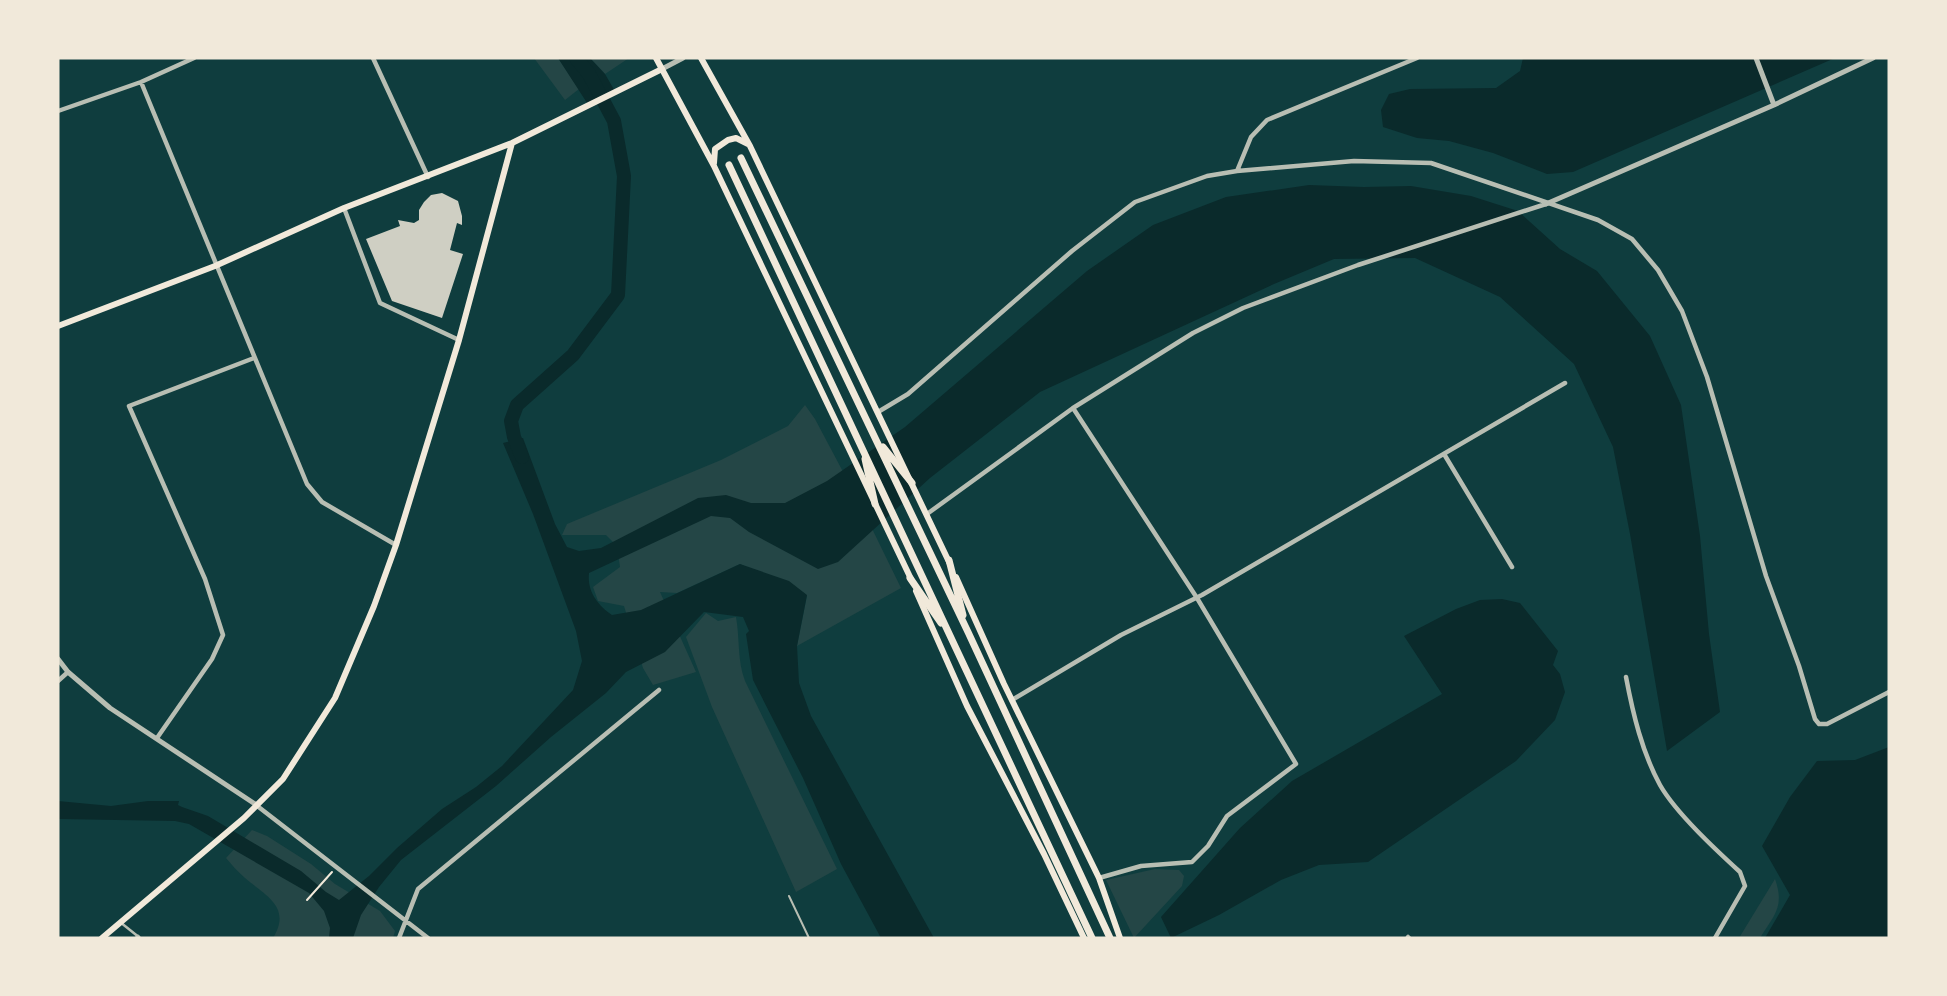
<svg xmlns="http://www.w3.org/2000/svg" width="1947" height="996" viewBox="0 0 1947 996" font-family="'PT Sans Narrow',sans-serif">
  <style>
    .green { fill: #244646 }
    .water { fill: #0a2a2b }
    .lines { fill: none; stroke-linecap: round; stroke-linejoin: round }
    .river { stroke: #0a2a2b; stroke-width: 14 }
    .building { fill: #cfcfc3 }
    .path { stroke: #f1e9da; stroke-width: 2 }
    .service { stroke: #b8beb3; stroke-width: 2 }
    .pedestrian { stroke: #b8beb3; stroke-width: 2.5 }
    .minor { stroke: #b8beb3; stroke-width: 4.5 }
    .tertiary { stroke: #b8beb3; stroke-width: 5 }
    .secondary { stroke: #f1e9da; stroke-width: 6 }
    .primary { stroke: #f1e9da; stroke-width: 6 }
    .trunk { stroke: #f1e9da; stroke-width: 7 }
  </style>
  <rect width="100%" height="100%" fill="#0f3d3e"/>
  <path class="green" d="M534,58H558L579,89L565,100Z
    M590,58H629L605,74Z
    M805,405L815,419L858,500L901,588L797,646L807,596L740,564L677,593L660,592L696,672L653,685L643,668L624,606L598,601L593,587L620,567L617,546L606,535H562L567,524L721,460L788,426Z
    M706,613L718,621L736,617C740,639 737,660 745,681L837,869L796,892L712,707L686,637Z
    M252,830L267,836L311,864L335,884L380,911L395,931L393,938H273C292,907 266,896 245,878C238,872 232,865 226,858Z
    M1155,869L1179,870L1184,876L1182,886L1134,938L1106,880Z
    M1775,879C1785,907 1774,915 1760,938H1739Z"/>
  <path class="water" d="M558,58H590L605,74L616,93L589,106Z
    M1523,58H1835L1573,172L1547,174L1493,153L1449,141L1417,138L1383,127L1381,110L1389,94L1410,89L1496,88L1520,71Z
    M1309,185L1364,187L1411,186L1471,196L1518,211L1560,249L1597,271L1650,336L1681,405L1700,536L1709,634L1720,712L1667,751L1630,534L1613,447L1574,364L1500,297L1415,258L1334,259L1274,284L1040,392L930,478L838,562L818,569L749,532L730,518L711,516L589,573C587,592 598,605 612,615L641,610L740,564L789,581L807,595L797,646L799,683L811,716L934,938H881L841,864L803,778L753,680L746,634L749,631L743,617L704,612L665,652L626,672L606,693L551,737L496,786L401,860L379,887L361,915L353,938H329L330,928L324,911L309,893L189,824L175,821L58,819V801L111,806L148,801H179L178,805L182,807L208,816L301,871L326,892L339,900L369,876L397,848L442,809L476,787L502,766L573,690L582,661L576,631L533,514L503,443L523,438L555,524L567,547L579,551L601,548L698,498L726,495L751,503H785L827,481L905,427L1087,271L1153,225L1226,197Z
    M1502,599L1520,603L1558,651L1553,665L1560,674L1565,692L1555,720L1516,761L1368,862L1319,865L1281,880L1219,915L1171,938L1161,917L1240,828L1292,781L1442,694L1404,636L1456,609L1480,600Z
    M1889,747V938H1765L1790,895L1762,846L1790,797L1817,761L1855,760Z"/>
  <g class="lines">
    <path class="river" d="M522,457L514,437L511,421L517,405L573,355L618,295L624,176L614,121L589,74L576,58"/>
  </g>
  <path class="building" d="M442,193L458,201L462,216V225L457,223L450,250L463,254L442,318L392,301L366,239L400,226L398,220L414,223L419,220V210L424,202L431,195Z"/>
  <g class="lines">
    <path class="path" d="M307,900L332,872"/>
    <path class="service" d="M789,896L809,938"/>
    <path class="pedestrian" d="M120,922L140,938"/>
    <path class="minor" d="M373,58L428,177
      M141,82L307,484L322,502L396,545
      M58,111L141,82L194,58
      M1237,171L1251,137L1267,120L1417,58
      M344,208L380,303L459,340
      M1073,408L1197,598L1296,764L1227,816L1208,846L1192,862L1141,866L1099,878
      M878,412L908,394L1072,251L1135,202L1207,176L1237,171L1354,161L1431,163L1598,220L1632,239L1658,270L1682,311L1707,377L1766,576L1799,666L1815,719L1819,724H1827L1889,692
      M1444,454L1512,567
      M927,514L1073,408L1193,333L1243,308L1358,265L1546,204
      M1626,677C1633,714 1642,752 1660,785C1676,813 1716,850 1740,872L1745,886L1715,938
      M58,681L68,672
      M1012,700L1121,635L1202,595L1565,383
      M157,738L212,659L223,635L205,579L129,406L254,358
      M256,805L428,938
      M1408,937L1409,938
      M137,938L138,937
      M399,938L418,889L659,690"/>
    <path class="tertiary" d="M1756,58L1774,105
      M662,69L683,58
      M1546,204L1774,105L1873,58
      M58,659L68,672L110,708L255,804"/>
    <path class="secondary" d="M58,326L215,266L344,208L512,143L662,69
      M102,938L244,818L283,779L335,698L374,606L396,545L459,340L512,143"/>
    <path class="primary" d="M656,58L714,166L912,581
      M701,58L750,146L950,564
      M714,163L715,149L728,140L736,138L748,144
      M956,577L1004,684L1099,878L1120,938
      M916,591L967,706L1044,854L1084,938"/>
    <path class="trunk" d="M741,158L968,632L1110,938
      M729,165L1092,938
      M883,447L912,483
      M865,459L875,504
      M949,560L963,615
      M910,578L941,623"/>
  </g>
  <rect width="1947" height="996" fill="none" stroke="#f1e9da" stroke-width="119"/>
</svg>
